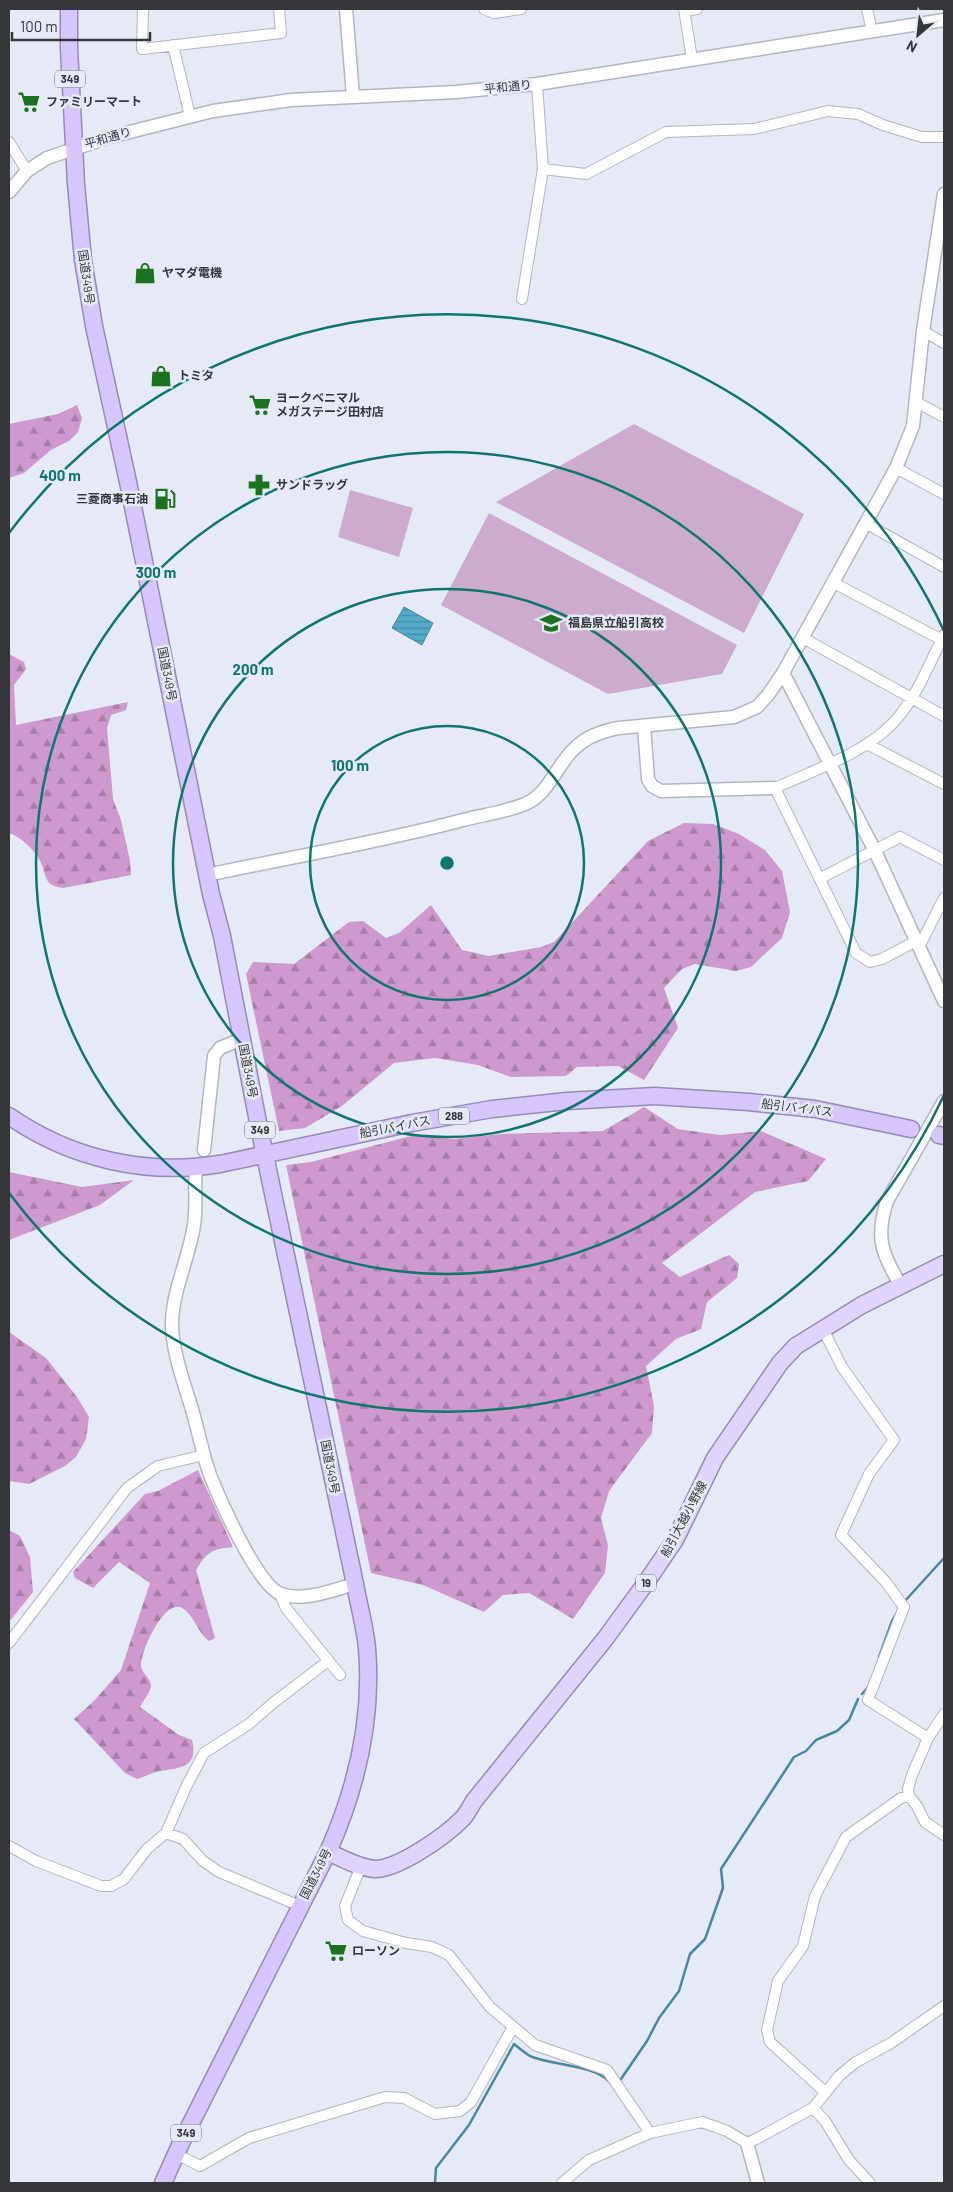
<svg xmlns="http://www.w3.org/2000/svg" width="953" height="2192" viewBox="0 0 953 2192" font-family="Barlow,'Noto Sans JP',sans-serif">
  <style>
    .forest { fill: url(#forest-firs) }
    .pitch { fill: #cdabce }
    .water { fill: url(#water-rules); stroke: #48889d }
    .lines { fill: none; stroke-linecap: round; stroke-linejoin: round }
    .stream { stroke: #48889d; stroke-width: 2.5 }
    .minor-casing { stroke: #b3b6c1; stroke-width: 12 }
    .tertiary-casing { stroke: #b3b6c1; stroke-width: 15 }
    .primary-casing { stroke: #978ab7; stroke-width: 19 }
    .trunk-casing { stroke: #978ab7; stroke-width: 19 }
    .minor { stroke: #fff; stroke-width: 10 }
    .tertiary { stroke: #fff; stroke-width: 12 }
    .primary { stroke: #e1d4fc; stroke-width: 16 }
    .trunk { stroke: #d7c6fb; stroke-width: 16 }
    .ring { fill: none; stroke: #0f766e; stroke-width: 2.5 }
    .labels { text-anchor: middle; stroke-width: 5; stroke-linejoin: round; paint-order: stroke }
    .shield { fill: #e6eaf6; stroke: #696c72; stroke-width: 1 }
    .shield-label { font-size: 11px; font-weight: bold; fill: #34363a }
    .street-label { font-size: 12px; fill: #34363a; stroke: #e6eaf6 }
    .poi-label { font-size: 12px; font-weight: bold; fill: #34363a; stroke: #e6eaf6; text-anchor: start }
    .centre { fill: #0f766e; stroke: #e6eaf6; stroke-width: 2.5 }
    .ring-label { font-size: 15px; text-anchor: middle; font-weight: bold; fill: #0f766e; stroke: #e6eaf6; stroke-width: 5; stroke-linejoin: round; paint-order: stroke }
  </style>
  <defs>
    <pattern id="forest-firs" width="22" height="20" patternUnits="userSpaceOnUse" patternTransform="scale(1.25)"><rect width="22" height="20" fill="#cd99ce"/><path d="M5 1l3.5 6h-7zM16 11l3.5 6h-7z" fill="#a77ea8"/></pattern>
    <pattern id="water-rules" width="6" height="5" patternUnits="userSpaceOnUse" patternTransform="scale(1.25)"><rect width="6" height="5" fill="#51abc7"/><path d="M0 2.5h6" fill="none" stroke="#448ca3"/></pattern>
  </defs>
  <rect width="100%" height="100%" fill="#e6eaf6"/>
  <path class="forest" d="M77,405L82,418L78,432L69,441L51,450L24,473L9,478V424L58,414Z
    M9,654L24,662L26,669L14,685L16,725L128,702L126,710L111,715L107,728L113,799L121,820L130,861L131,875L63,888C41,885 48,874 39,859C34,849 19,836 9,833Z
    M684,823L713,824L739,834L765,850L782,871L790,912L782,938L751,967L736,971L695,964L682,969L664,988L678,1028L644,1080L618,1066L577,1067L566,1076L511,1077L478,1065L435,1058L394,1063L342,1106L305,1128L279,1131L246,974L253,962L294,964L349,922L363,921L386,938L399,933L431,905L462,950L489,956L541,947L554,942L648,841Z
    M644,1107L678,1129L720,1135L761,1131L826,1159L808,1181L755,1192L662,1263L680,1277L729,1255L739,1264L737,1278L707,1302L701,1329L676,1339L646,1366L654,1406L652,1433L609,1491L601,1518L608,1545L605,1573L573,1619L529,1593L503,1595L484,1612L423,1585L371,1573L286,1165L311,1162L411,1136L454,1139L502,1134L603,1131Z
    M9,1172L82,1187L134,1180L100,1205L9,1240Z
    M9,1332L46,1358L77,1397L89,1417L86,1439L76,1457L65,1466L29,1484L9,1481Z
    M198,1470L233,1547C212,1549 207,1552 196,1570L215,1638L209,1641C197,1632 195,1616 182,1608C164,1598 140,1653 141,1666C142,1674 151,1678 151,1686C150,1693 143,1701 140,1707L179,1735L192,1740C199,1768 179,1768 159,1771C152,1773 144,1777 137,1779L125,1773L74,1719L95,1700L121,1670L150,1583L119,1562L93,1588L75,1578L73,1572L145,1494L158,1491Z
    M9,1530L20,1536L30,1557L33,1592L9,1622Z"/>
  <path class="pitch" d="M634,424L804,514L744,633L496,502Z
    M350,490L413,508L399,557L338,537Z
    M489,513L737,645L722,674L608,694L441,605Z"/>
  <path class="water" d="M404,607L433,623L422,645L392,628Z"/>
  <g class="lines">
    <path class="stream" d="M904,1602L944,1558
      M879,1657L892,1621L898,1611
      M862,1694L869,1686
      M621,2079L647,2041L659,2018L679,1991L690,1954L705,1939L723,1888L721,1869L794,1757L806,1751L816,1740L837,1731L849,1720L858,1699
      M435,2183L436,2168L469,2125L514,2044C519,2048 525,2053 530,2056C553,2066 592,2064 610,2082"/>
    <g class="minor-casing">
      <path id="minor" d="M143,9L142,49L281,33L279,9
        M484,9L494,13L521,9
        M684,9L692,59
        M867,9L872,31
        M685,11L697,9
        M173,45L190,116
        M9,142L27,171
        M543,169L586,174L666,132L754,129L828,111L858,114L883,125L922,137H944
        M522,299L543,169L537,84
        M923,331L944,343
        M916,402L944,417
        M896,468L944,494
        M865,523L944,567
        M832,582L944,641
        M803,638L944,716
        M867,744L944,784
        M821,878L900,837L944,860
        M916,941L882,959L870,962L856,953L775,788C812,771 863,754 892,724C916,700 928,665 944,635
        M919,947L944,898
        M823,1329L842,1367L894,1440L869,1474L841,1535L885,1581L904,1607L868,1700L928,1738
        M280,1594L286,1608L340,1675
        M9,1643L127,1488L158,1466L204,1455
        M944,1714L928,1738L912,1775L908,1789L909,1796L917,1806L925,1822L944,1835
        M166,1833L183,1839L203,1861L219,1872L300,1906
        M9,1846L36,1861L101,1886H111L124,1879L147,1849L166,1833L187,1785L204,1753L249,1724L273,1703L328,1661
        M361,1866L345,1906L348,1920L363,1931L406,1943L432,1947L449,1955L490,2007L535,2045L607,2070L650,2133
        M825,2092L770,2042L767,2030L778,1981L803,1946L815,1896L846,1837L901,1798L909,1796
        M813,2108L825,2121L849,2160L870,2183
        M176,2154L200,2166L249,2138L385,2097L404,2098L435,2114L460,2111L471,2102L513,2027
        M562,2183L589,2160L650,2133L702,2122L727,2131L747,2143L756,2139L813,2108L839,2076L856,2062L891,2043L944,2006"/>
    </g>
    <g class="tertiary-casing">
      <path id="tertiary" d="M346,9L353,96
        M9,192L27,171L47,158L110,137L213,111L291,100L456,92L537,84L944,20
        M783,673L875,851L944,1001
        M644,726L648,779L652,786L661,791L775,788
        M207,875C291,857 376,843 459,821C481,815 503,813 525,804C549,794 557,764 575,748C587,736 602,731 619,728L734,717L757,707L768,695L783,673L896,468L913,426L923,331L944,194
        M204,1150L214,1056L220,1048L242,1039
        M196,1168C194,1187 197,1206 194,1225C189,1259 171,1293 172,1328C174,1358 185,1385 193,1413C199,1434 203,1455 210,1475C220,1500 257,1585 281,1594C304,1602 333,1590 355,1584
        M901,1286C882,1254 875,1238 887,1201L944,1101
        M747,2143L758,2183"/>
    </g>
    <g class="primary-casing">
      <path id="primary" d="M328,1852C342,1858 359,1868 375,1869C398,1869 444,1837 461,1820C466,1816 470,1807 474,1801L605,1639L643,1587L675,1540L715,1458L780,1363L796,1346L862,1305L944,1264"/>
    </g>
    <g class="trunk-casing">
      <path id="trunk" d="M69,9V48L76,184L83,260L94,326L128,482L211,894L222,936L258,1122L355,1584C359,1606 365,1627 367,1648C373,1720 357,1787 328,1852L181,2143L163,2183
        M9,1116C71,1159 146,1176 220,1164L412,1123L492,1109L567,1101L655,1096L749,1102L815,1109L911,1129
        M939,1135L944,1136"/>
    </g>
    <use href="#minor" class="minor"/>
    <use href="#tertiary" class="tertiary"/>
    <use href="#primary" class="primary"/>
    <use href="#trunk" class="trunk"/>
  </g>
  <g class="ring">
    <circle cx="447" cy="863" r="137"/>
    <circle cx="447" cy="863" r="274"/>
    <circle cx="447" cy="863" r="411"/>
    <path d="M944 1095A548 548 0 0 1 9 1193M9 533A548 548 0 0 1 944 631"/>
  </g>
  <defs>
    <g id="supermarket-bare" transform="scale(1.725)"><path d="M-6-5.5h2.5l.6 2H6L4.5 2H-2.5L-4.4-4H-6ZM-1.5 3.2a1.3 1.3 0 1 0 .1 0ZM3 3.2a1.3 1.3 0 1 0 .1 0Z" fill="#1c731f" stroke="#e6eaf6" stroke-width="2.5" paint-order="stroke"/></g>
    <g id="shop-bare" transform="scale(1.725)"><path d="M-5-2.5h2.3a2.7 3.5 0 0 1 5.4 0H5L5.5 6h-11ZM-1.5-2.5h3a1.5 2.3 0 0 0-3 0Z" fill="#1c731f" stroke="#e6eaf6" stroke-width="2.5" paint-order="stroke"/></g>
    <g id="pharmacy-bare" transform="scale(1.725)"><path d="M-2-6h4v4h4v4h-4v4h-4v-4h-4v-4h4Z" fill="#1c731f" stroke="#e6eaf6" stroke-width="2.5" paint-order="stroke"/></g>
    <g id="fuel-bare" transform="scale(1.725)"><path d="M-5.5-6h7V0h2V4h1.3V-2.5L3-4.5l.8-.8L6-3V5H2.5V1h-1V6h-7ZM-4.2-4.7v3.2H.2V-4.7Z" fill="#1c731f" stroke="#e6eaf6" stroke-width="2.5" paint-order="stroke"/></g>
    <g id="school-bare" transform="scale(1.725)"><path d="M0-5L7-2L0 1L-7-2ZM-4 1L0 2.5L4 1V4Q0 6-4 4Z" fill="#1c731f" stroke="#e6eaf6" stroke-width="2.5" paint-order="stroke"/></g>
  </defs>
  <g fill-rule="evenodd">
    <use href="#supermarket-bare" x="29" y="102"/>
    <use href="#shop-bare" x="145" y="273"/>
    <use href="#shop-bare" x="161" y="376"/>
    <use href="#supermarket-bare" x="260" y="405"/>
    <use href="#pharmacy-bare" x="259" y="485"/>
    <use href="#fuel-bare" x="165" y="499"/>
    <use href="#school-bare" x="551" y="623"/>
    <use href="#supermarket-bare" x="336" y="1951"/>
  </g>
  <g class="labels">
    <g class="shield">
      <rect x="55" y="70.5" width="30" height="17" rx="4"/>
      <rect x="439" y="1107.5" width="30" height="17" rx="4"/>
      <rect x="245" y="1121.5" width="30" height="17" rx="4"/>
      <rect x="636" y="1574.5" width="20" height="17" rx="4"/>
      <rect x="171" y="2124.5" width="30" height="17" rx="4"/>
    </g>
    <g class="shield-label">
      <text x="70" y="83">349</text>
      <text x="454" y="1120">288</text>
      <text x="260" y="1134">349</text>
      <text x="646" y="1587">19</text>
      <text x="186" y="2137">349</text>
    </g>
    <g class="street-label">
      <text transform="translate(508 87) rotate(-6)" y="4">平和通り</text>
      <text transform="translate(108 138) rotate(-16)" y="4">平和通り</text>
      <text transform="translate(86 277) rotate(82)" y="4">国道349号</text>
      <text transform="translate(167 674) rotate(79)" y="4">国道349号</text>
      <text transform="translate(248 1071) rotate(79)" y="4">国道349号</text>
      <text transform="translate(797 1108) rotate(7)" y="4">船引バイパス</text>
      <text transform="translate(395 1127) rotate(-11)" y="4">船引バイパス</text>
      <text transform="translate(330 1467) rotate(79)" y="4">国道349号</text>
      <text transform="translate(684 1519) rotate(-62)" y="4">船引大越小野線</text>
      <text transform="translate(316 1874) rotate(-63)" y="4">国道349号</text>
    </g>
    <g class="poi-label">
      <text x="46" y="106">ファミリーマート</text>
      <text x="162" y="277">ヤマダ電機</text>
      <text x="178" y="380">トミタ</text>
      <text x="276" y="402">ヨークベニマル<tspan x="276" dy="14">メガステージ田村店</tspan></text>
      <text x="276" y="489">サンドラッグ</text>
      <text x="148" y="503" text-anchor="end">三菱商事石油</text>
      <text x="568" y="627">福島県立船引高校</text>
      <text x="352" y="1955">ローソン</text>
    </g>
  </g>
  <circle cx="447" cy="863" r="8" class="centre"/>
  <g class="ring-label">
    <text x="60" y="481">400 m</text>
    <text x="156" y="578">300 m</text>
    <text x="253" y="675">200 m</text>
    <text x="350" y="771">100 m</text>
  </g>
  <rect width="953" height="2192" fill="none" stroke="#34363a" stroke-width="20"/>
  <g transform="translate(918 35) rotate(208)" stroke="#e6eaf6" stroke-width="4" paint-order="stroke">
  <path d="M0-4L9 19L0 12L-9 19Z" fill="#34363a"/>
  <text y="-8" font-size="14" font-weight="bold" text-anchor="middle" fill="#34363a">N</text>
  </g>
  <path d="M12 32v8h138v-8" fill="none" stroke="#34363a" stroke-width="2.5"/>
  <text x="20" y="32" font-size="15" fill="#34363a" stroke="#e6eaf6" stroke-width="4" paint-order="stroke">100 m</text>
</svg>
